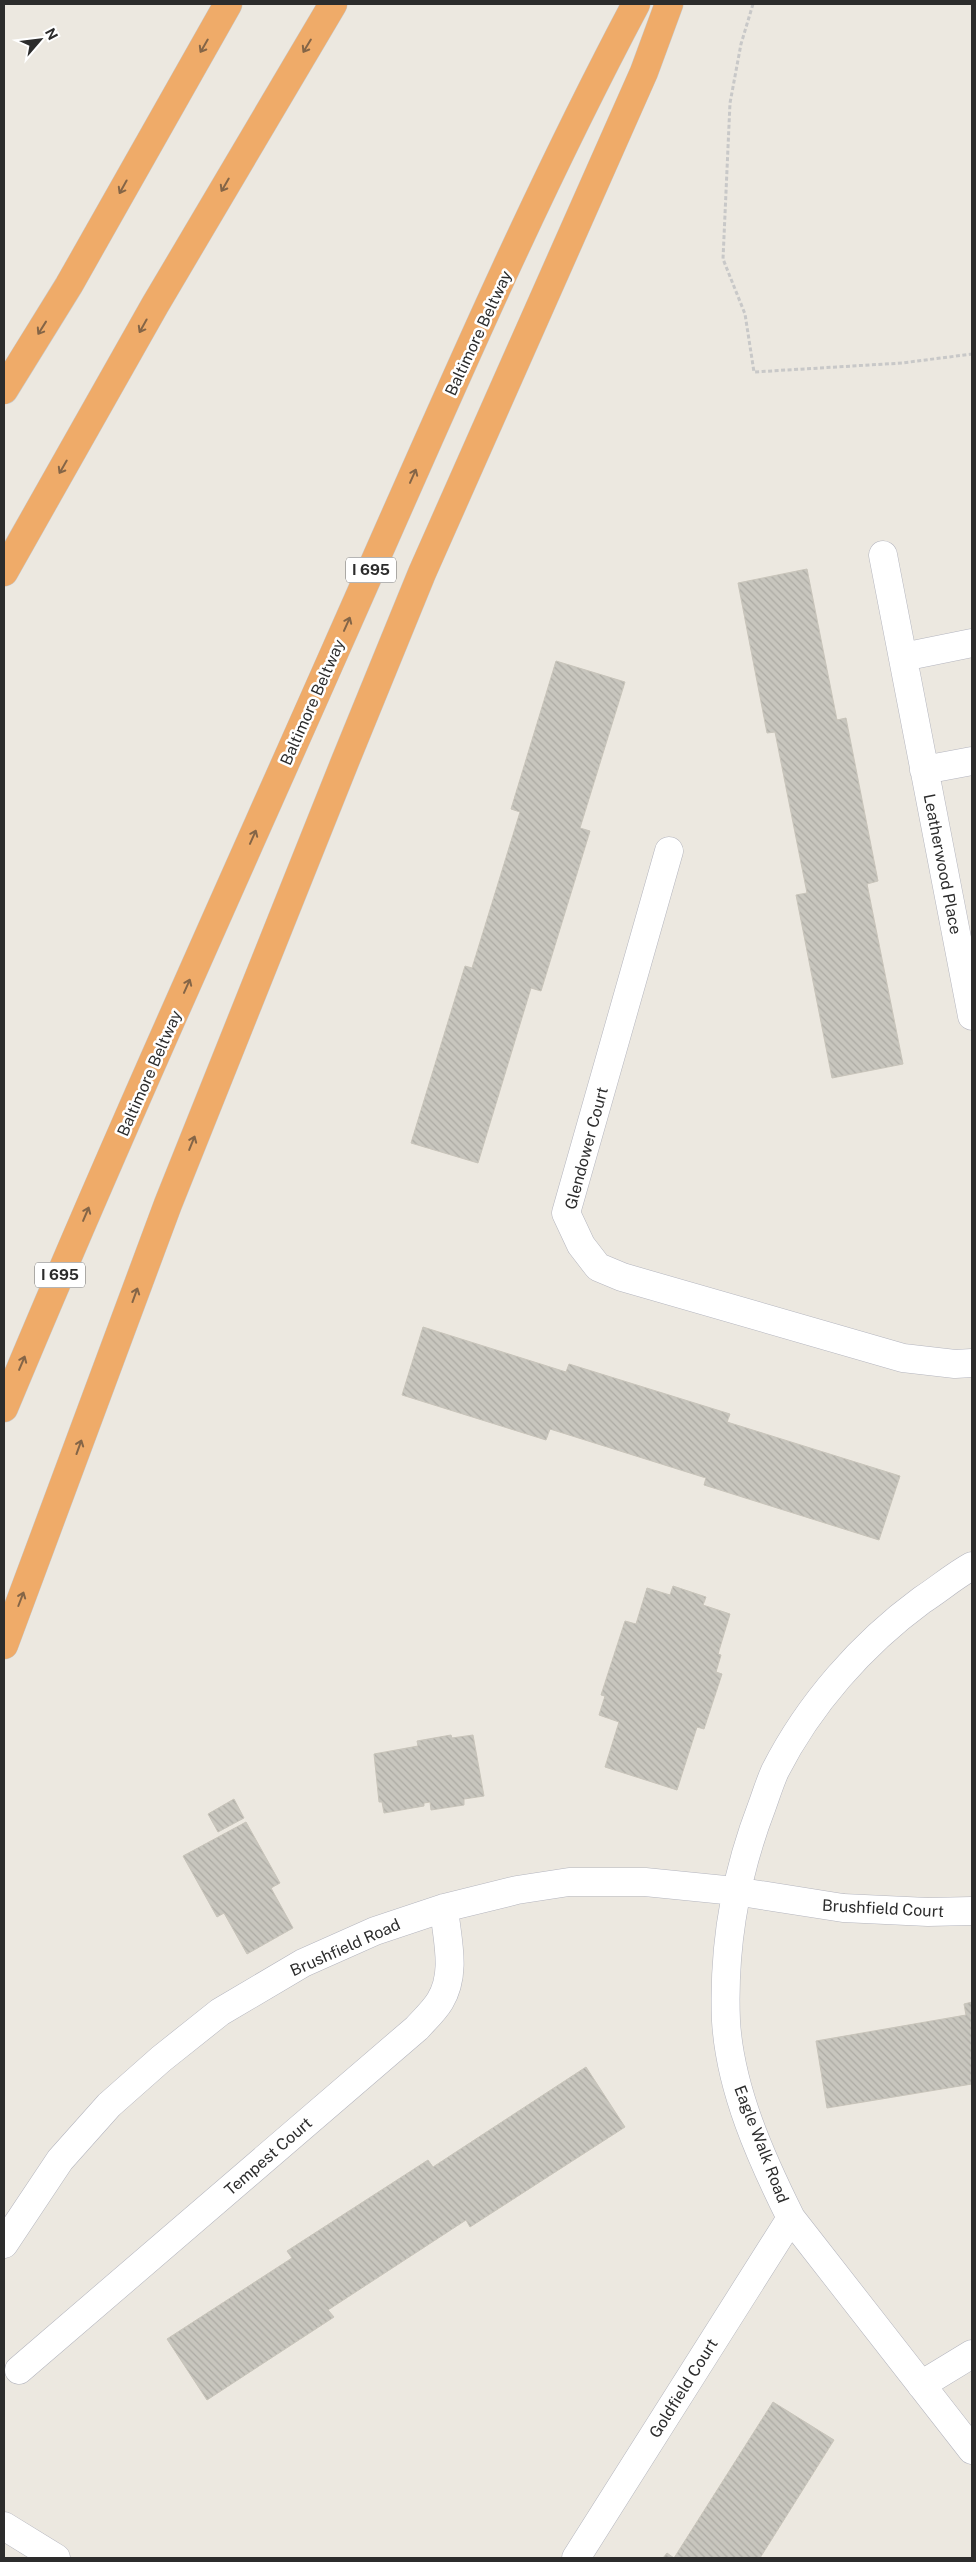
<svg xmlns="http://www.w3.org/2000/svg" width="976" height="2562" viewBox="0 0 976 2562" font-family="'Public Sans',sans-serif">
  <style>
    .building { fill: url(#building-back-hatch); stroke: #c8c4ba }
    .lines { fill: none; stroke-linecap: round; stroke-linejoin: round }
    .street-casing { stroke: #b4b5be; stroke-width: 29 }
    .highway-casing { stroke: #c8c8c8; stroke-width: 29 }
    .path { stroke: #c8c8c8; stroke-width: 3; stroke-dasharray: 4 2.5; stroke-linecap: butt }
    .street { stroke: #fff; stroke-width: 28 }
    .highway { stroke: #efab69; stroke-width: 28 }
    .oneway { stroke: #846547 }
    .labels { text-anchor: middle; stroke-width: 5; stroke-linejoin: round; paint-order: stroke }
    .shield { fill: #fff; stroke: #6b6b6b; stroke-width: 1 }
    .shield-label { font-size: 15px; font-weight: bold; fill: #2c2c2c }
    .street-label { font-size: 16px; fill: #2c2c2c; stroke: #fff }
  </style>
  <defs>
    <pattern id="building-back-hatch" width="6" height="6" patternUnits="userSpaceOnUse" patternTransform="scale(1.25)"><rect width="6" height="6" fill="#c8c6be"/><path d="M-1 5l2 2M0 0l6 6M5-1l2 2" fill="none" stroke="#acaaa3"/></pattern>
  </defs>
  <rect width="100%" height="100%" fill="#ece8e0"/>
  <path class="building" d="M807,569L837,720L846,718L878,881L867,884L903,1064L832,1078L796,895L807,893L775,732L767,733L738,583Z
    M556,661L625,682L580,828L590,831L541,991L531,988L478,1163L411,1143L465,966L472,968L520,812L511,809Z
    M423,1327L566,1372L569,1364L730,1414L727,1422L900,1476L879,1540L704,1485L706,1478L550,1429L546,1440L402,1395Z
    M673,1586L706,1597L703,1605L730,1614L718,1654L721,1655L716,1672L722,1674L704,1729L697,1727L677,1790L605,1767L619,1722L599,1715L605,1696L601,1695L625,1621L636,1624L647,1588L670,1595Z
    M451,1735L452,1738L473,1735L484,1796L464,1799V1805L431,1810L430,1802L424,1803V1806L384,1813L382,1802H379L374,1754L418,1746L417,1741Z
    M234,1799L244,1818L218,1832L208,1814Z
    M246,1822L280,1883L271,1888L293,1928L247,1954L224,1913L217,1917L183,1856Z
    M972,2002V2084L827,2108L816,2041L966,2015L964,2004Z
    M586,2067L625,2127L470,2227L466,2220L328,2310L334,2317L207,2400L167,2339L292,2258L287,2251L428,2160L433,2167Z
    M773,2402L834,2440L760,2558H663L667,2553L674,2558Z"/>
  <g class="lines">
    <g class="street-casing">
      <path id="street" d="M883,555L972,1016
        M903,657L972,643
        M924,770L972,761
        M669,851L566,1213L581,1245L598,1267L622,1277L903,1358L955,1364L972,1363
        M972,1566C954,1576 939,1589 922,1600C862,1644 809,1704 775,1771C770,1782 766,1795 762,1806C735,1876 723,1947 726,2021C730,2089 761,2158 791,2218L972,2450
        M4,2244L60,2160L109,2105L161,2059L220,2012L303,1963L375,1931L444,1908L517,1890L569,1882H645L735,1891L843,1908L928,1912L972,1911
        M19,2370L417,2028C424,2020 434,2011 440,2001C457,1973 447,1940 444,1908
        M921,2385L972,2354
        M4,2526L56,2558
        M576,2558L791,2218"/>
    </g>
    <g class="highway-casing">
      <path id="highway" d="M4,390L69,285L228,4
        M4,572L155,305L333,4
        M4,1408C110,1153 224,902 336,649C432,433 525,213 636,4
        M4,1645L168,1204L344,764L422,573L644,72L669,4"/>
    </g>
    <path class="path" d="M753,4L741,44L730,103L723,259L745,314L754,372L902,363L972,354"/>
    <use href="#street" class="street"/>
    <use href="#highway" class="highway"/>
  </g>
  <defs><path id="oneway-shaft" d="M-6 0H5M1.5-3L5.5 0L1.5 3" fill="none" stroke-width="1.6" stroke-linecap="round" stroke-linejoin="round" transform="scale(1.25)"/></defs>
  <g class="oneway">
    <use href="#oneway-shaft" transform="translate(204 46) rotate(120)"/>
    <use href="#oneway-shaft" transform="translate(307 46) rotate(121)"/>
    <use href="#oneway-shaft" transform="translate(225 185) rotate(120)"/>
    <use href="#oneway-shaft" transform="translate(123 187) rotate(119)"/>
    <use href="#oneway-shaft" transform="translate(143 326) rotate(119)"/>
    <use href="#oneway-shaft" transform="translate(42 328) rotate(122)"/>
    <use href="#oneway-shaft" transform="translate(63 467) rotate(120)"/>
    <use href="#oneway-shaft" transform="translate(413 476) rotate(-66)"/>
    <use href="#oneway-shaft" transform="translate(347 624) rotate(-66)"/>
    <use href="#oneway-shaft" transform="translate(253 837) rotate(-66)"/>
    <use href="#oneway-shaft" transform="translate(187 986) rotate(-66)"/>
    <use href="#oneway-shaft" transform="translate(192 1143) rotate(-68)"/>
    <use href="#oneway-shaft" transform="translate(86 1214) rotate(-67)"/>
    <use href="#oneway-shaft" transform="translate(135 1295) rotate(-70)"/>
    <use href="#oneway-shaft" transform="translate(22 1363) rotate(-67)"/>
    <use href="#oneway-shaft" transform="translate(79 1447) rotate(-70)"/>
    <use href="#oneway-shaft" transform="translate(21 1599) rotate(-69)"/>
  </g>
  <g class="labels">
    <g class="shield">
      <rect x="346" y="557.5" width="50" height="25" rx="4"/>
      <rect x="35" y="1262.5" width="50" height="25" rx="4"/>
    </g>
    <g class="shield-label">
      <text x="371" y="575">I 695</text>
      <text x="60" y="1280">I 695</text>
    </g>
    <g class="street-label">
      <text transform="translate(478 333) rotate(-65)" y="6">Baltimore Beltway</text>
      <text transform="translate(312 702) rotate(-66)" y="6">Baltimore Beltway</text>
      <text transform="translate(943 864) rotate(79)" y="6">Leatherwood Place</text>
      <text transform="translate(149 1073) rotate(-66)" y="6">Baltimore Beltway</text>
      <text transform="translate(586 1148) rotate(-75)" y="6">Glendower Court</text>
      <text transform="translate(883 1908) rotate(3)" y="6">Brushfield Court</text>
      <text transform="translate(345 1947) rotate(-24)" y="6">Brushfield Road</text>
      <text transform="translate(762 2144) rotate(69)" y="6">Eagle Walk Road</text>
      <text transform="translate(268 2156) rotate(-41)" y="6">Tempest Court</text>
      <text transform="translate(683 2388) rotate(-58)" y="6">Goldfield Court</text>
    </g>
  </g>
  <rect width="976" height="2562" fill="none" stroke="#2c2c2c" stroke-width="10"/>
  <g transform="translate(40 40) rotate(62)" stroke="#ffffff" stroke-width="4" paint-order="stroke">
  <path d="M0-4L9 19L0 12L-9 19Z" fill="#2c2c2c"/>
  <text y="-8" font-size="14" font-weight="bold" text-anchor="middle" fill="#2c2c2c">N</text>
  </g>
</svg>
